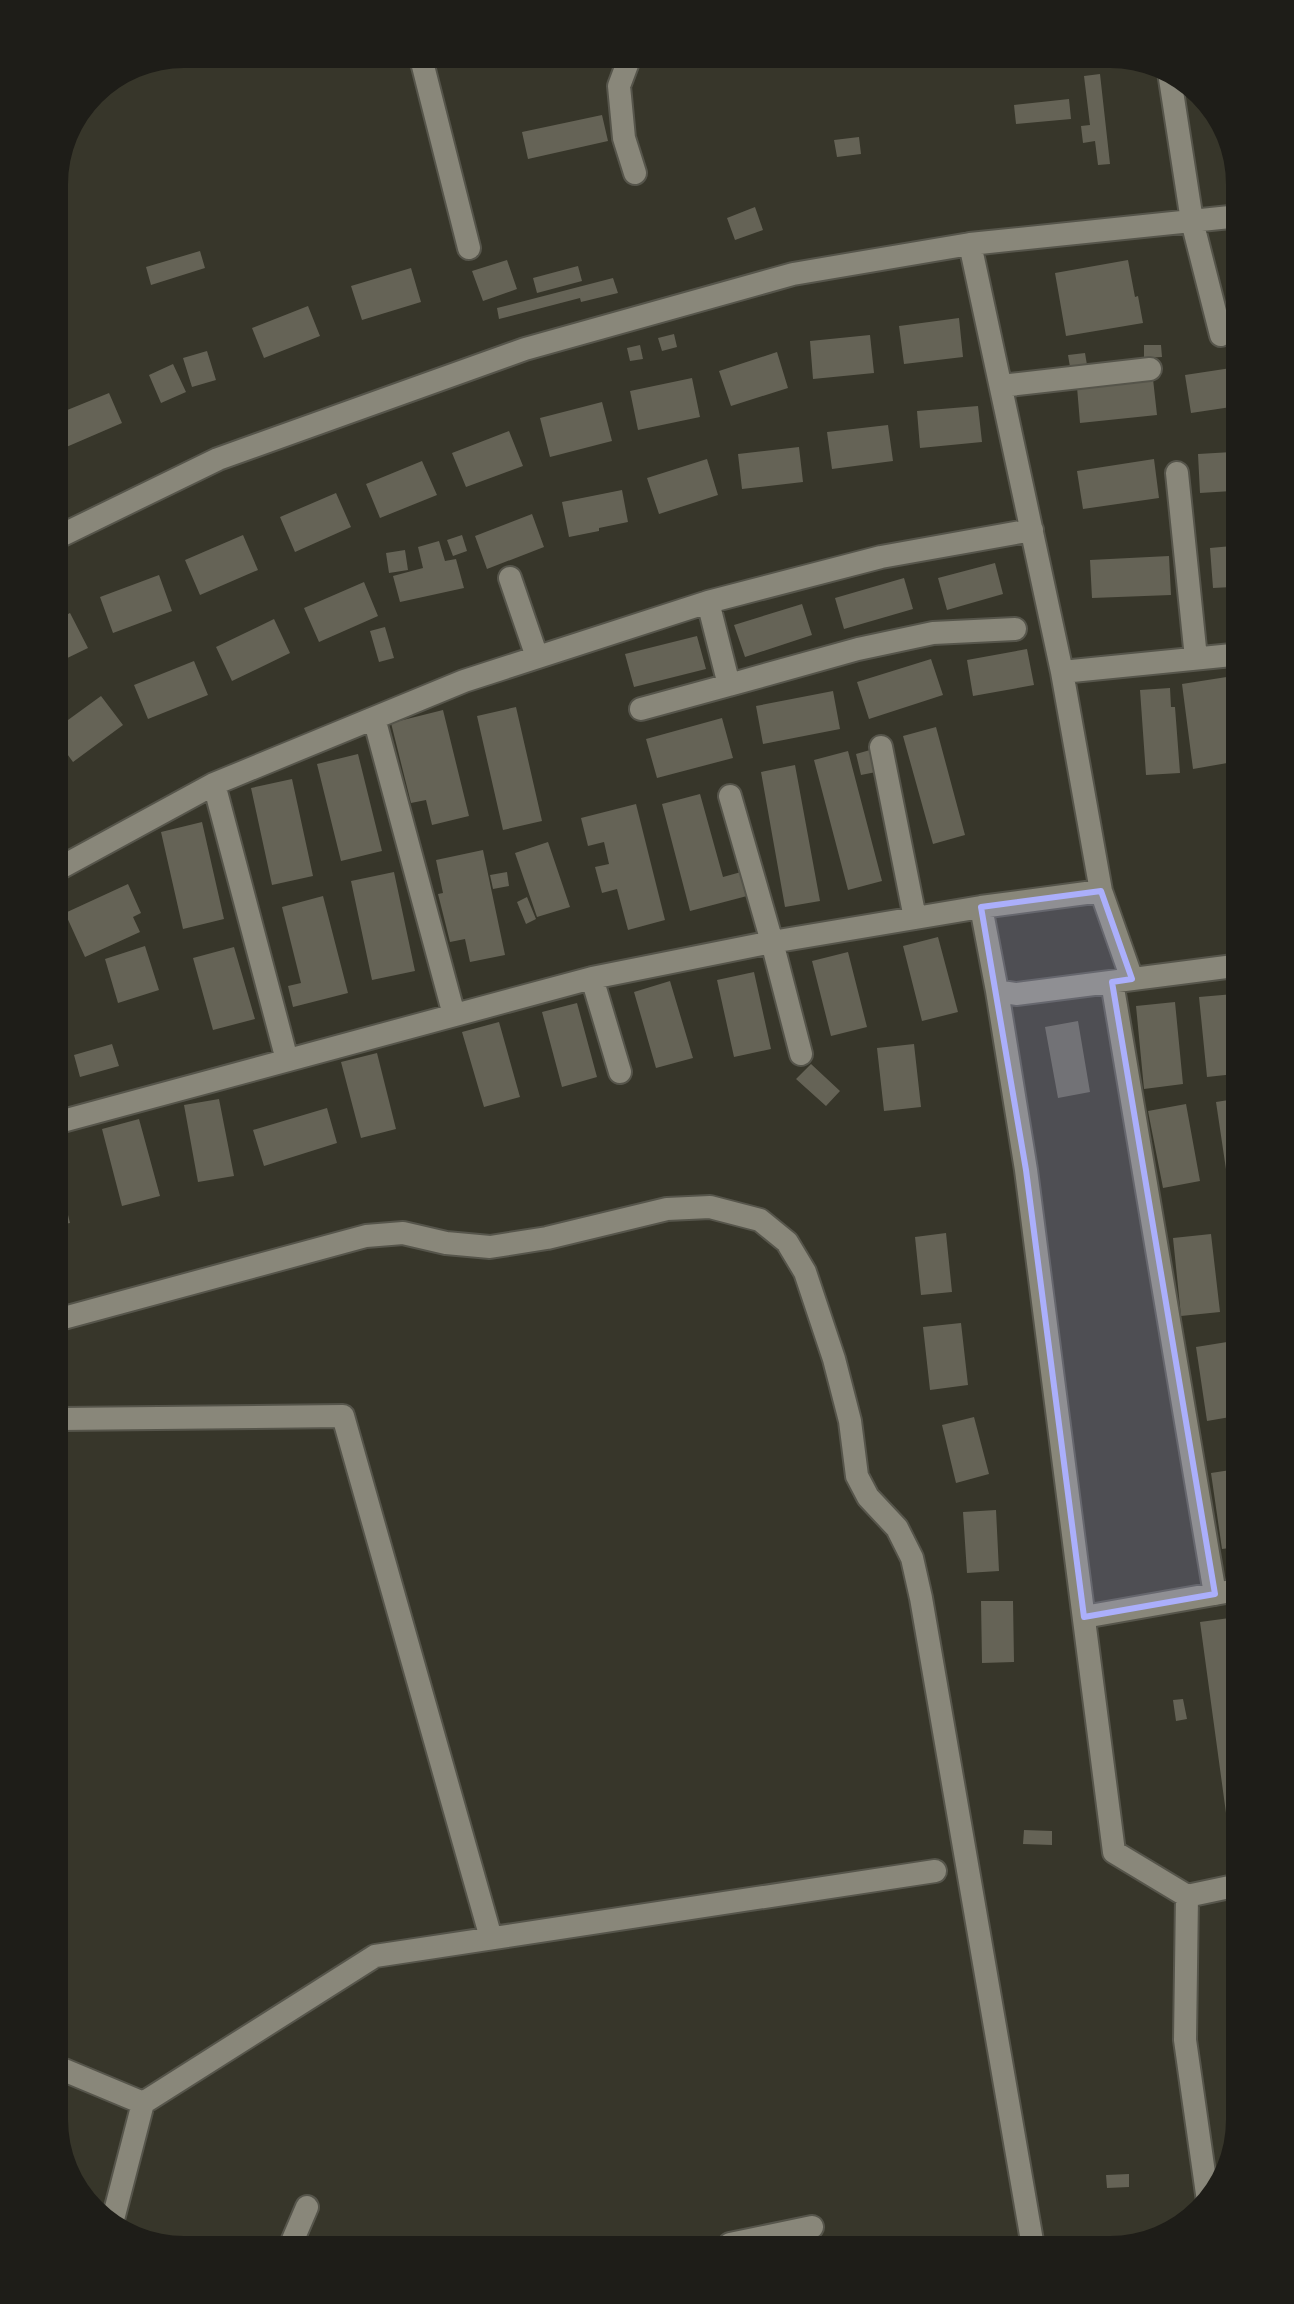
<svg xmlns="http://www.w3.org/2000/svg" width="1294" height="2304" viewBox="0 0 1294 2304" font-family="'DM Sans',sans-serif">
  <style>
    .building { fill: #656356 }
    .lines { fill: none; stroke-linecap: round; stroke-linejoin: round }
    .minor-casing { stroke: #56554b; stroke-width: 26 }
    .minor { stroke: #89877a; stroke-width: 22 }
    .marked { fill: #abaffb; fill-opacity: 0.2; stroke: #abaffb; stroke-width: 6; stroke-linejoin: round }
  </style>
  <rect width="100%" height="100%" fill="#37362a"/>
  <path class="building" d="M1100,74L1110,164L1098,165L1095,141L1083,143L1081,126L1090,125L1084,76Z
    M1069,99L1071,119L1016,124L1014,105Z
    M602,115L608,141L528,159L522,132Z
    M859,137L861,154L837,157L834,140Z
    M755,207L763,230L735,240L727,218Z
    M200,251L205,268L151,285L146,267Z
    M507,260L517,289L483,301L472,271Z
    M1128,260L1135,297L1138,296L1143,323L1066,336L1055,273Z
    M578,266L582,281L537,293L533,278Z
    M411,268L421,302L362,320L351,286Z
    M613,278L618,293L581,302L580,298L499,319L497,308Z
    M308,306L320,336L264,358L252,328Z
    M959,318L963,357L904,364L899,326Z
    M674,334L677,347L662,351L658,338Z
    M870,335L874,373L813,379L810,341Z
    M640,345L643,359L630,361L627,348Z
    M1144,345H1161L1162,357L1144,358Z
    M207,351L216,380L192,387L183,358Z
    M777,352L788,388L731,406L719,371Z
    M1085,353L1087,365L1070,367L1068,355Z
    M173,364L186,392L161,403L149,375Z
    M1231,368V407L1191,413L1185,375Z
    M692,378L700,417L638,430L630,391Z
    M1153,379L1157,415L1080,423L1077,387Z
    M109,393L122,423L64,448L55,428V415Z
    M602,402L612,441L550,457L540,418Z
    M978,406L982,442L920,448L917,411Z
    M888,425L893,461L832,469L827,432Z
    M509,431L523,466L466,487L452,453Z
    M799,447L803,482L742,489L738,454Z
    M1232,452V491L1200,493L1198,454Z
    M707,459L718,495L659,514L647,478Z
    M1154,459L1159,498L1083,509L1077,471Z
    M422,461L437,495L380,518L366,484Z
    M622,490L628,522L599,528V531L569,537L562,502Z
    M336,493L351,527L295,552L280,517Z
    M532,514L544,547L487,569L475,536Z
    M243,535L258,570L200,595L185,560Z
    M462,535L467,551L453,556L447,540Z
    M439,541L445,561L456,559L464,588L400,602L393,576L423,568L418,547Z
    M1232,546V587L1213,588L1210,548Z
    M405,550L408,570L389,573L386,553Z
    M1169,556L1171,595L1092,598L1090,560Z
    M995,563L1003,594L947,610L938,578Z
    M159,575L172,611L113,633L100,597Z
    M904,578L913,609L844,629L835,598Z
    M364,582L378,616L319,642L304,608Z
    M802,604L812,635L745,657L734,625Z
    M70,613L88,648L57,663L56,620Z
    M274,619L290,653L232,681L216,647Z
    M385,627L394,658L379,662L370,631Z
    M697,636L706,669L634,687L625,654Z
    M1027,649L1034,685L973,696L967,660Z
    M931,659L943,695L869,719L857,682Z
    M194,661L208,695L148,719L134,685Z
    M1233,676V762L1193,769L1182,684Z
    M1170,688L1171,707H1175L1180,773L1146,775L1140,690Z
    M833,691L840,729L763,744L756,706Z
    M101,696L123,725L73,762L57,740V728Z
    M516,707L542,821L503,830L477,716Z
    M443,710L469,816L432,825L426,800L411,803L391,723Z
    M722,718L733,758L657,778L646,739Z
    M936,727L965,835L933,844L903,736Z
    M870,750L876,772L861,775L856,754Z
    M848,751L882,881L848,890L814,760Z
    M358,754L382,851L341,861L317,764Z
    M795,765L820,901L785,907L761,772Z
    M292,779L313,876L272,885L251,788Z
    M700,794L723,877L741,872L747,896L690,911L662,804Z
    M636,804L665,920L628,930L617,889L602,893L595,867L609,864L604,842L588,846L581,818Z
    M202,822L224,919L183,929L161,832Z
    M548,842L570,907L537,917L515,853Z
    M483,850L505,955L470,962L465,939L450,942L438,894L443,893L436,860Z
    M394,872L415,971L372,980L351,881Z
    M507,872L509,886L493,889L490,875Z
    M128,884L141,913L133,917L140,932L85,957L65,913Z
    M323,896L348,993L293,1007L288,986L301,983L282,907Z
    M527,897L536,919L526,924L517,902Z
    M938,937L958,1012L922,1021L903,946Z
    M145,946L159,990L118,1003L105,959Z
    M234,947L255,1019L213,1030L193,958Z
    M848,952L867,1027L831,1036L812,961Z
    M754,972L771,1049L734,1057L717,980Z
    M670,981L693,1058L656,1068L634,992Z
    M1234,994L1235,1074L1207,1077L1199,997Z
    M1175,1002L1183,1084L1144,1089L1136,1006Z
    M577,1003L597,1077L562,1087L542,1012Z
    M1078,1021L1090,1092L1058,1098L1045,1027Z
    M499,1022L520,1097L484,1107L462,1032Z
    M112,1044L119,1066L80,1077L74,1055Z
    M914,1044L921,1107L884,1111L877,1048Z
    M377,1053L396,1129L361,1138L341,1062Z
    M811,1064L840,1091L826,1106L796,1079Z
    M219,1099L234,1176L198,1182L184,1105Z
    M1235,1099V1174L1227,1176L1216,1102Z
    M1186,1104L1200,1181L1163,1188L1148,1111Z
    M327,1108L337,1143L264,1166L253,1130Z
    M139,1119L160,1196L122,1206L102,1129Z
    M60,1183L70,1223L59,1225V1184Z
    M946,1233L952,1292L921,1295L915,1237Z
    M1211,1234L1220,1312L1181,1316L1173,1238Z
    M961,1323L968,1385L930,1390L923,1327Z
    M1227,1342L1233,1380H1235L1236,1385V1416L1207,1421L1196,1347Z
    M974,1417L989,1474L956,1483L942,1425Z
    M1237,1469V1547L1222,1549L1211,1473Z
    M996,1510L999,1571L967,1573L963,1512Z
    M981,1601H1013L1014,1662L982,1663Z
    M1237,1617L1238,1811L1226,1813L1200,1622Z
    M1183,1699L1187,1719L1176,1721L1173,1700Z
    M1024,1830L1052,1831V1845L1023,1844Z
    M1129,2174V2187L1107,2188L1106,2175Z"/>
  <g class="lines">
    <g class="minor-casing">
      <path id="minor" d="M420,54L469,248
        M631,54L619,86L624,138L635,173
        M1169,72L1192,221L1221,335
        M1230,217L970,244L1062,672L1232,655
        M1001,386L1150,369
        M1177,473L1196,658
        M56,538L218,459L525,349L793,274L970,244
        M510,578L537,657
        M1062,672L1101,891L1132,979
        M729,685L858,649L933,633L1015,629
        M641,709L729,685L708,602
        M374,718L454,1015
        M881,747L915,918
        M214,784L287,1060
        M730,796L772,942L801,1054
        M58,869L214,784L464,681L708,602L881,557L1032,530
        M981,907L997,991L1016,994L1234,966
        M592,978L620,1072
        M1112,982L1215,1594
        M997,991L1026,1170L1114,1852L1187,1896L1239,1885
        M59,1122L592,978L772,942L981,907L1101,891
        M60,1319L366,1236L403,1233L446,1243L490,1247L547,1238L667,1209L710,1207L760,1220L787,1242L805,1272L834,1359L850,1421L857,1476L868,1497L897,1528L912,1558L921,1598L1032,2241
        M60,1419L343,1416L491,1938
        M1084,1617L1237,1590
        M1187,1896L1185,2040L1208,2201
        M64,2070L143,2103L375,1956L935,1871
        M111,2227L143,2103
        M730,2244L812,2227
        M289,2249L307,2207"/>
    </g>
    <use href="#minor" class="minor"/>
  </g>
  <path class="marked" d="M1101,891L1132,979L1112,982L1215,1594L1084,1617L1026,1170L981,907Z"/>
  <path d="M0 0H1294V2304H0ZM184 68H1110A116 116 0 0 1 1226 184V2120A116 116 0 0 1 1110 2236H184A116 116 0 0 1 68 2120V184A116 116 0 0 1 184 68Z" fill="#1e1d18" fill-rule="evenodd"/>
</svg>
